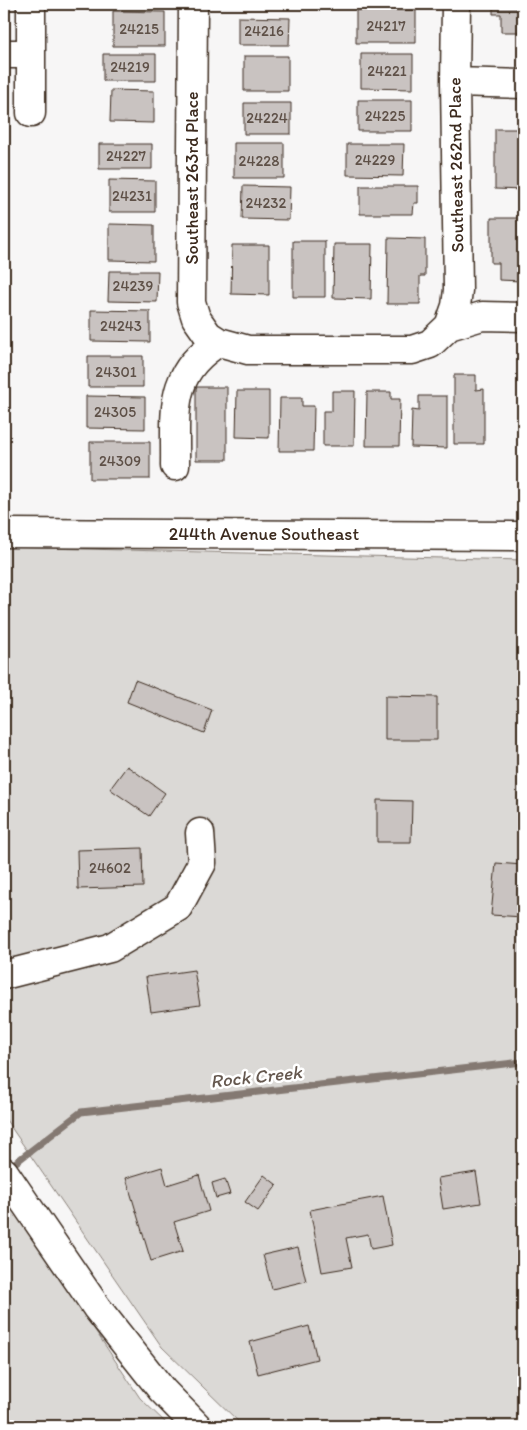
<svg xmlns="http://www.w3.org/2000/svg" width="527" height="1430" viewBox="0 0 527 1430" font-family="Itim,sans-serif">
  <style>
    .built { fill: #e9e7e6 }
    .green { fill: #dbd9d6; stroke: #8b827a }
    .lines { fill: none; stroke-linecap: round; stroke-linejoin: round }
    .stream { stroke: #847972; stroke-width: 7 }
    .building { fill: #c9c3c1; stroke: #3b2a1e }
    .minor-casing { stroke: #3b2a1e; stroke-width: 31 }
    .minor { stroke: #fff; stroke-width: 28 }
    .labels { text-anchor: middle; stroke-width: 5; stroke-linejoin: round; paint-order: stroke }
    .number-label { font-size: 15px; fill: #5e5047 }
    .street-label { font-size: 18px; fill: #3b2a1e; stroke: #fff }
    .water-label { font-size: 19px; font-style: italic; fill: #65584f; stroke: #fff }
  </style>
  <rect width="100%" height="100%" fill="#f7f6f6"/>
  <filter id="ink" filterUnits="userSpaceOnUse"><feTurbulence type="fractalNoise" baseFrequency=".02" numOctaves="2"/><feDisplacementMap in="SourceGraphic" scale="10" xChannelSelector="R" yChannelSelector="G"/><feConvolveMatrix kernelMatrix="1 2 1 2 8 2 1 2 1" color-interpolation-filters="sRGB"/></filter>
  <g filter="url(#ink)">
    <path class="built" d="M4,99L11,115L5,492H4Z"/>
    <path class="green" d="M4,547L523,560V1426H243L162,1347L4,1117Z
      M4,1193L140,1398L169,1426H4Z"/>
    <g class="lines">
      <path class="stream" d="M11,1166L81,1112L523,1062"/>
    </g>
    <path class="building" d="M493,4H523V32H501V14H493Z
      M356,10H416V43H356Z
      M113,11L165,12V46H113Z
      M238,17L290,18L289,45H238Z
      M103,54H156V81H103Z
      M361,54H413V89L361,88Z
      M244,56H288V91H244Z
      M111,90L154,91V123L110,122Z
      M358,100H412V131H358Z
      M244,103H291V134H244Z
      M495,129H523V190L495,189Z
      M234,143H284V178H234Z
      M99,144H152V169H99Z
      M347,144H404L403,176L347,175Z
      M109,180L155,181V212H109Z
      M243,186L290,187L289,220L242,219Z
      M360,186H418V203H414L413,214H360Z
      M491,218H521V281L499,280V263H491Z
      M109,224L154,225V261L109,260Z
      M388,238L425,239V276H420V304H387Z
      M293,241H325V297H293Z
      M334,244H372L371,299L333,298Z
      M232,245H269V295L231,294Z
      M109,271H158L157,302L108,301Z
      M91,310L150,311V342L91,341Z
      M88,356H143V387H88Z
      M454,375H476V390L484,389V444H454Z
      M196,387H227V460H196Z
      M237,391H269V438L236,437Z
      M332,391H355L354,446H323V411H332Z
      M367,392H391V399H400L399,446H366Z
      M86,396L145,397V429L86,428Z
      M419,396H447V448L411,447L412,410L419,411Z
      M280,398H302V406H314L313,451H279Z
      M90,442H150V479H90Z
      M135,680L212,710L204,733L127,702Z
      M385,696L437,697V740H385Z
      M127,766L165,793L149,816L110,789Z
      M377,800L412,801L411,842H377Z
      M142,848L143,887L78,889L77,850Z
      M496,863L523,865V917L491,915Z
      M194,970L200,1005L151,1012L146,977Z
      M162,1167L167,1185L199,1175L209,1211L174,1222L183,1251L151,1261L126,1178Z
      M476,1172L481,1203L443,1209L438,1178Z
      M264,1175L277,1185L258,1211L245,1202Z
      M225,1179L230,1194L216,1198L212,1183Z
      M383,1196L392,1245L371,1249L368,1234L346,1238L352,1267L322,1272L310,1210Z
      M298,1247L306,1281L272,1289L263,1255Z
      M309,1326L317,1359L258,1374L250,1342Z"/>
    <g class="lines">
      <g class="minor-casing">
        <path id="minor" d="M193,4L191,302L196,318L208,335L219,342L248,350H412L430,344L449,326L456,306L458,290L455,82L456,4
          M4,54H31
          M455,82L523,84
          M31,113V4
          M449,326L482,316L523,317
          M175,466C176,413 167,373 219,342
          M4,533L523,536
          M4,975L110,948L178,907L202,863L200,833
          M4,1172L97,1308L162,1390L197,1426"/>
      </g>
      <use href="#minor" class="minor"/>
    </g>
  </g>
  <g class="labels">
    <g class="number-label">
      <text x="386" y="31">24217</text>
      <text x="139" y="34">24215</text>
      <text x="264" y="36">24216</text>
      <text x="130" y="72">24219</text>
      <text x="387" y="76">24221</text>
      <text x="385" y="121">24225</text>
      <text x="267" y="123">24224</text>
      <text x="126" y="161">24227</text>
      <text x="375" y="165">24229</text>
      <text x="259" y="166">24228</text>
      <text x="132" y="201">24231</text>
      <text x="266" y="208">24232</text>
      <text x="133" y="291">24239</text>
      <text x="121" y="331">24243</text>
      <text x="116" y="377">24301</text>
      <text x="115" y="417">24305</text>
      <text x="120" y="466">24309</text>
      <text x="110" y="873">24602</text>
    </g>
    <g class="street-label">
      <text transform="translate(456 165) rotate(-91)" y="6">Southeast 262nd Place</text>
      <text transform="translate(192 178) rotate(-90)" y="6">Southeast 263rd Place</text>
      <text x="264" y="540">244th Avenue Southeast</text>
    </g>
    <g class="water-label">
      <text transform="translate(256 1076) rotate(-6)" y="7">Rock Creek</text>
    </g>
  </g>
  <rect width="527" height="1430" fill="none" stroke="#fff" stroke-width="20"/>
  <rect x="10" y="10" width="507" height="1410" fill="none" stroke="#3b2a1e" stroke-width="2" filter="url(#ink)"/>
</svg>
